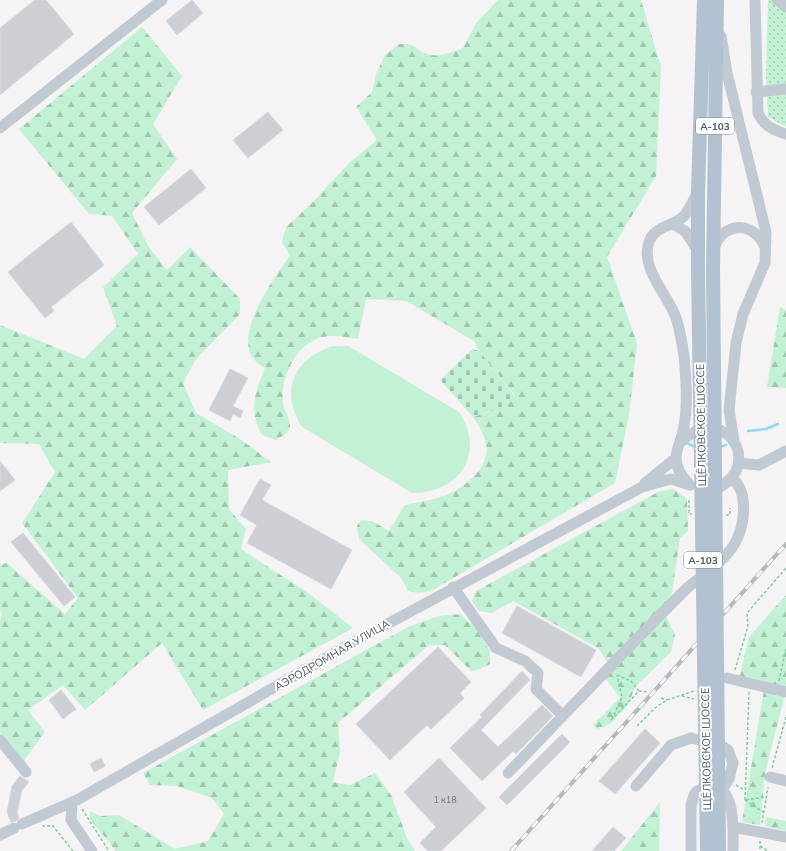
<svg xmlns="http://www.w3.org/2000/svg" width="786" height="851" viewBox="0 0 786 851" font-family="'Nunito Sans',sans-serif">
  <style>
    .grass { fill: url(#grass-dots) }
    .forest { fill: url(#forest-firs) }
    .cemetery { fill: url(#cemetery-stones) }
    .park { fill: #c3f1d5 }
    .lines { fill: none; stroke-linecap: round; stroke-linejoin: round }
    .stream { stroke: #90daee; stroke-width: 2.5 }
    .building { fill: #cdcfd5; stroke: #d7d9de }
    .path { stroke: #7ad0a6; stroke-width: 1.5; stroke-dasharray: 3 2; stroke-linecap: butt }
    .minor { stroke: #c1cad2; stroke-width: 11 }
    .major { stroke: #b3c2d1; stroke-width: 14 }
    .rail-casing { stroke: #b5b8bd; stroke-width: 4 }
    .rail { stroke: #fff; stroke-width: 2.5; stroke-dasharray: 8; stroke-linecap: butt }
    .major-bridge { stroke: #b3c2d1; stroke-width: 14 }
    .labels { text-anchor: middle; stroke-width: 4; stroke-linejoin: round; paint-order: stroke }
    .number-label { font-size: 9px; fill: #6b747e }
    .shield { fill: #fff; stroke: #808990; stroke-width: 1 }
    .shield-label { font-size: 10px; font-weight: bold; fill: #4a5661 }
    .street-label { font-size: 11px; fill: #4a5661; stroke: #fff }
  </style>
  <defs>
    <pattern id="grass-dots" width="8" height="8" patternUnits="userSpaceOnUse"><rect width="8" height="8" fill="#c3f1d5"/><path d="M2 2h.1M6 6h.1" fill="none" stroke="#a0c6b0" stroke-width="1.8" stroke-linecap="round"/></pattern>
    <pattern id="forest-firs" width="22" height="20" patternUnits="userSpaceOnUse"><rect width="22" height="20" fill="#c3f1d5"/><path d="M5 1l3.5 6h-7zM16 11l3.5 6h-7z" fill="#a0c6b0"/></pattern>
    <pattern id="cemetery-stones" width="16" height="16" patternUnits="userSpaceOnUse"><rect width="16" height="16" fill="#c3f1d5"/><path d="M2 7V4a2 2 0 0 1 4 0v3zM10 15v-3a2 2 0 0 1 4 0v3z" fill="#a0c6b0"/></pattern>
  </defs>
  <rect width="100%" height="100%" fill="#f5f3f3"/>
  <path class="grass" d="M768,0H786V127L768,117L766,76Z"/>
  <path class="forest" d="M498,0H641L661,67L656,176L607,257L637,343L629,415L615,483L431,591L418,593L408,591L402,579L359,539L357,526L361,520L372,521L389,531L405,505C418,502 432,500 444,496C457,491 466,484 475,475C494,454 487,438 473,417L500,408L516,397L479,351L474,341L406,301L366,299L358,339C345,337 331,334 319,338C294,347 280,379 283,404C284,411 290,418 290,425C290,433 282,436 276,440L262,435C248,410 255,393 265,368C261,365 256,362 253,358C234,333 275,276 290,256L282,242L286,227L312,203L349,163L377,140L356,107L372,92L376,74L385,55L399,44C418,44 411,47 425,53C437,59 452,52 463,48L477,22Z
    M142,27L182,76L153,124L177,159L132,213L148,246L167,270L190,247L240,299V314L196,359L183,383L196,413L240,439L271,462L228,470L229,509L246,529L241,549L308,593L353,628L203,710L162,643L85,710L63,685L28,710L45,732L23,762L0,732V620L2,614L0,611V565L7,563L65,614L78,598L22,523L55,472L39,444L0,443V325L84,359L117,326L103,287L138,254L112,216L89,214L19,129Z
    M780,307L786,310V388L767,387Z
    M673,489L684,496L687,500L688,531L680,538L672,593L665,614L675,635L671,652L635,687L628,705L610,724L597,729L593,725L620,698L602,674L610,665L598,648L513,601L492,613L479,611L472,601L476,591L660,491Z
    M786,595V690L739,678L749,637Z
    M460,614L476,629L490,651V664L480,669L471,671L445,645H429L338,723L340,752L333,782L350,785L375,773L391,795L407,838L415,851H116L90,819V811L101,816L119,815L175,849L208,841L224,814L212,798L177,786L150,785L143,773L408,627L439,616Z
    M764,690L785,695L765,773L760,825L742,822Z
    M660,802L659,851H621Z
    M766,817L786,821V831L765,826Z"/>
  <path class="cemetery" d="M472,349L479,351L516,398L500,408L473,417L440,380Z"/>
  <path class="park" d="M333,346H348L459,412C486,453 460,493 412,493L302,427C279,391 294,358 333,346Z"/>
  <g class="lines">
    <path class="stream" d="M748,431L766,429L778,424
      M686,443L696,447
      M719,447L726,445"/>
  </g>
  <path class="building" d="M35,0H46L74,34L0,95V28Z
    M192,0L203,13L177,35L166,21Z
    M268,112L283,130L248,158L233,140Z
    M191,169L206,188L159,225L144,207Z
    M71,222L104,265L51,307L54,311L45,318L8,272Z
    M230,369L248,378L233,406L243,411L240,418L233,414L230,421L209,410Z
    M0,461L15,480L0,491Z
    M260,479L271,485L262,500L352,550L331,589L247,543L257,525L240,515Z
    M23,533L75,597L64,606L11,542Z
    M517,606L596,650L581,677L502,633Z
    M438,647L471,682L460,693L464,698L431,729L427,725L390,760L356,724Z
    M522,671L530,680L481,730L498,747L542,705L553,716L516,754L513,751L482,781L450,748L482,717L480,715Z
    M61,690L76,709L63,719L49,700Z
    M645,729L660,743L615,794L599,781Z
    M562,734L570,742L507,805L499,797Z
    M101,758L105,766L94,772L90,764Z
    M439,758L486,808L441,851H428L420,843L436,827L404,792Z
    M20,776L29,782L22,790L17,813L19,818L16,821L11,822L7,812L12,786Z
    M613,827L626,838L614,851H592Z"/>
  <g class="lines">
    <path class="path" d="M689,500V514H692
      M726,515H730V508
      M735,670L748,626L747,613L786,568
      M617,675L631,681L639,691
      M779,681L786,649
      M682,696L694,699
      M661,698L667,700
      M612,719L622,697L617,675
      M611,720L639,691L648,692
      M637,726L655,708L667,700L694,691
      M772,768L786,717
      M736,785L744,790
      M745,800L749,692
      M745,800L763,812
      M746,800L766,797
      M82,809L109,851
      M762,823L768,787
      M42,826H53L73,851
      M760,841V851
      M760,846L768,851"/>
    <path class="minor" d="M755,0L758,113C764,126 773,130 786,134
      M777,0L786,7
      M721,36L727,73L766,232L765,263L743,314L736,343L729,410L734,441
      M756,92L786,89
      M0,128L162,0
      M673,224L685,231L698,251
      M713,249C717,242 720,234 727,231C743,222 759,232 765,247
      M682,441C720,404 758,455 728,481C723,486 716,490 709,490
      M739,463L759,465L786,451
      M645,483L676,458
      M689,484C682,477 676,469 676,458C676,449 683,436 684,426C688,403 686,379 684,356C682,342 680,328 675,315C666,293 640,267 649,242C654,226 673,227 684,216C690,209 693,200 698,192
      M453,587L496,648L525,661L538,673L536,689L563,716
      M727,678L786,692
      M0,740L26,772
      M508,773C567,712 625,650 685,590C702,574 728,561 738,537C745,520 748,491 732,478
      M770,777L786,781
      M636,786L671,745L691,738L722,746L728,750L733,763L729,779L721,791
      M72,803L71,820L92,851
      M22,824L77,800L352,643L642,487L671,479L690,485
      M733,827L786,837
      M0,835L14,828
      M691,851V806L694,795L697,791C738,772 733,829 733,851"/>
    <path class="major" d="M698,270V192L704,0
      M713,270L717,0"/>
    <g class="rail-casing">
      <path id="rail" d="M511,851L786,544"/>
    </g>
    <use href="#rail" class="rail"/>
    <path class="major-bridge" d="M698,270L707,851
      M713,270L719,851"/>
  </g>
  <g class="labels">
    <g class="number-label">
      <text x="445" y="803">1 к18</text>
    </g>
    <g class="shield">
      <rect x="696" y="118" width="38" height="16" rx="3"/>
      <rect x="684" y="552" width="38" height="16" rx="3"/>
    </g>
    <g class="shield-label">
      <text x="715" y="130">А-103</text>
      <text x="703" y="564">А-103</text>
    </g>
    <g class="street-label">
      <text transform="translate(701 425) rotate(-91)" y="4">ЩЁЛКОВСКОЕ ШОССЕ</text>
      <text transform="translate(332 655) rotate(-30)" y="4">АЭРОДРОМНАЯ УЛИЦА</text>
      <text transform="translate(706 749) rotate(-91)" y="4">ЩЁЛКОВСКОЕ ШОССЕ</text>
    </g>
  </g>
</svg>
